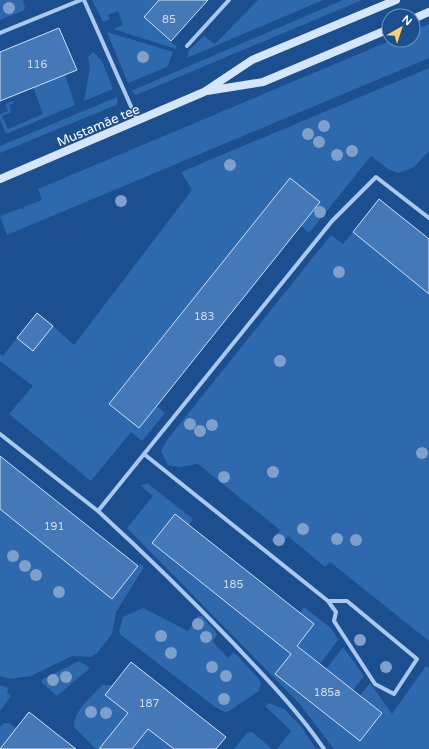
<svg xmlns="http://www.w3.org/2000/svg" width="429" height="749" viewBox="0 0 429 749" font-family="'Varela Round',sans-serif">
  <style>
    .green { fill: #2e69ad }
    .building { fill: #4478b7; stroke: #cfe3fa }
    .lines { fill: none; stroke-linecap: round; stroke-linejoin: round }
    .street { stroke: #a9c9ee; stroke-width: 4 }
    .secondary { stroke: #d6e6fa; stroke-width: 8 }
    .tree { fill: #7ea0ca }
    .labels { text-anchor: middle; stroke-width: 3; stroke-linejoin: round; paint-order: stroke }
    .number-label { font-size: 11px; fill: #d0dded }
    .street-label { font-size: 13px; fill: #fff; stroke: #1b4f8f }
  </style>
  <rect width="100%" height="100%" fill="#1b4f8f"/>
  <path class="green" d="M0,0H23L25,8L23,11L0,20Z
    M92,0H159L144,17L177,47L176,49L113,29L123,25L118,11L108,15L110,19L103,22Z
    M258,0H323L187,58L189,50L204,36L215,44Z
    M343,0H362L136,95L131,91Z
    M429,24V58L7,235L0,216L21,208L22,210L24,207L42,200L38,189L392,40H413V31Z
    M107,32L173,52L167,67L128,83Z
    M93,52L102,61L113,89L84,101L90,67L88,57Z
    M429,68V153L428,152L414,167L398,173L388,169L371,156L309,233L301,226L290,178L109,404L139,428L157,406L165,413L142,441L131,432L91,481L9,414L33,386L0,361V354L3,356L17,338L33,350L53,326L74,345L192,190L181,172Z
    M65,75L75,105L6,134L0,119V114L8,111L5,104L13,101L14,103L9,105L11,112L2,116L8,129L43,114L33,87Z
    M117,97L118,102L116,105L0,153V146Z
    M353,232L429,294V641L330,562L325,567L288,536L279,547L271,541L280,530L198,464L180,467L168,465L161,451L167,440L331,235L343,244Z
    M147,483L193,519L189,525L175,514L152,543L291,654L275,674L360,741L382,713L360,696L370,683L392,714L426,666L429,668V749H334L298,702L127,528L153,496L141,486Z
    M0,509L113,598L140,564L144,567L116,612L112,634L97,653L90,657L72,656L31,676L10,679L0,676Z
    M304,607L332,629L338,640L320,664L297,646L314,624L300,613Z
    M143,608L188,631L198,616H202L217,634L213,642L228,658L234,652L259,679L261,684L259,691L229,711L225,712L215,707L121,635L119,632L123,617Z
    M343,647L364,676L353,690L326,669Z
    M79,661L90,668L57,696L42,683L41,680Z
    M0,685L8,688L7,692L11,696L0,711Z
    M102,685H113L105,695L128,713L99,749H96L74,727C74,709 91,698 102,685Z
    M269,703L284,709L300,725L316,749H277L291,731L265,706Z
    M4,723H9L16,728L3,745L7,749H0V727Z
    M148,729L174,749H132Z
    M252,732L272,749H234L247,733Z"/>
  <path class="building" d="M159,0H208L171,41L144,17Z
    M59,28L77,70L0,101V52Z
    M290,178L320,202L139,428L109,404Z
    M379,199L429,239V294L353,232Z
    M37,313L53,326L33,351L17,338Z
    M0,456L138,566L112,599L0,509Z
    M175,514L314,624L297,646L382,713L360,741L275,674L291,654L152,543Z
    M131,662L226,737L216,749H174L148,729L132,749H99L128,713L105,695Z
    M29,712L53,731L76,749H0Z"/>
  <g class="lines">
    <path class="street" d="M84,0L137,120
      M0,33L81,0
      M187,46L229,0
      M0,434L98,511L332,221L376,177L429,218
      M144,454L328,601H347L417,659L394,694L375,684L334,621L336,612L328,601
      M98,511C145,554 191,599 235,645C267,679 298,711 324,749"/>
    <path class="secondary" d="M413,19L429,12
      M207,91L263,82L389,29
      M0,179L204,92L252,60L396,0"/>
  </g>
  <g class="tree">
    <circle cx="9" cy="8" r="6"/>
    <circle cx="143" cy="57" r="6"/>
    <circle cx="324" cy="126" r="6"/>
    <circle cx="308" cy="134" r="6"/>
    <circle cx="319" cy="142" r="6"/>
    <circle cx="352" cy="151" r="6"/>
    <circle cx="337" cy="155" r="6"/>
    <circle cx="230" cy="165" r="6"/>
    <circle cx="121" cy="201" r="6"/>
    <circle cx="320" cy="212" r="6"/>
    <circle cx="339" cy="272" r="6"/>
    <circle cx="280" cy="361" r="6"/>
    <circle cx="190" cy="424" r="6"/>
    <circle cx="212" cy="425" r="6"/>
    <circle cx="200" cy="431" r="6"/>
    <circle cx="422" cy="453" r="6"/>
    <circle cx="273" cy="472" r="6"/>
    <circle cx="224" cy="477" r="6"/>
    <circle cx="303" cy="529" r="6"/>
    <circle cx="337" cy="539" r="6"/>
    <circle cx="279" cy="540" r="6"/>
    <circle cx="356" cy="540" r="6"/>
    <circle cx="13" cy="556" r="6"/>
    <circle cx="25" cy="566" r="6"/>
    <circle cx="36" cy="575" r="6"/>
    <circle cx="59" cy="592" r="6"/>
    <circle cx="198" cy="624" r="6"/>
    <circle cx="161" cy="636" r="6"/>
    <circle cx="206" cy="637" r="6"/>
    <circle cx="360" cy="640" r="6"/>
    <circle cx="171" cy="653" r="6"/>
    <circle cx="212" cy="667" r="6"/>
    <circle cx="386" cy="667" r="6"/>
    <circle cx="226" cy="676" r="6"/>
    <circle cx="66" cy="677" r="6"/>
    <circle cx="53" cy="680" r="6"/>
    <circle cx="224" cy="699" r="6"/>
    <circle cx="91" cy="712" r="6"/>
    <circle cx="106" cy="713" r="6"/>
  </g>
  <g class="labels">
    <g class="number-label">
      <text x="169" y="23">85</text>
      <text x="37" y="68">116</text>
      <text x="204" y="320">183</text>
      <text x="54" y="530">191</text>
      <text x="233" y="588">185</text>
      <text x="327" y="696">185a</text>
      <text x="149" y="707">187</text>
    </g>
    <g class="street-label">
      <text transform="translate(98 125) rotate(-23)" y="5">Mustamäe tee</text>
    </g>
  </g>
  <g transform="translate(401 28) rotate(39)"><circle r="19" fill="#1b4f8f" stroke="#7695bc"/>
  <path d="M0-3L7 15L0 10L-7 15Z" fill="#ffd166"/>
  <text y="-6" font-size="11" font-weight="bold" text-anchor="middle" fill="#ffffff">N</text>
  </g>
</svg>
